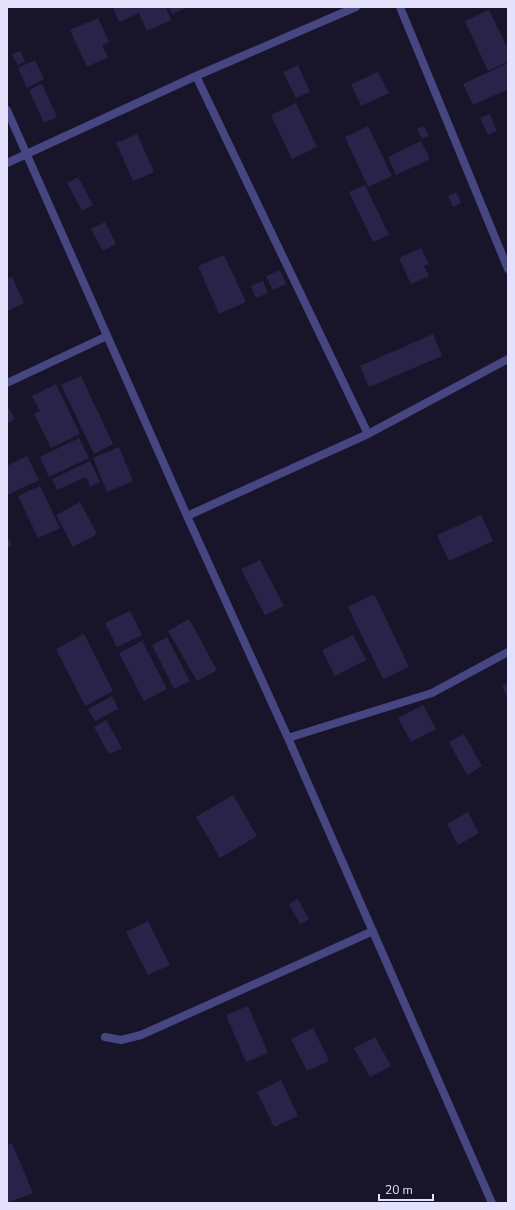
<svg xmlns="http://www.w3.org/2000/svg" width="515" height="1210" viewBox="0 0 515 1210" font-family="'Nunito Sans',sans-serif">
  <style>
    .building { fill: #292349 }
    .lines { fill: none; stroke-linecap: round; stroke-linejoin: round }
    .street { stroke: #464683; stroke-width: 8 }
  </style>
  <rect width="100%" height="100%" fill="#18152a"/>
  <path class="building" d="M116,7H166L171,20L147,31L139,13L119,22L113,8Z
    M169,7H188L172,14Z
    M489,10L508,49V62L488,71L465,21Z
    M98,18L109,42L102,45L108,57L87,67L70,30Z
    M20,51L25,61L18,65L12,55Z
    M35,60L44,79L27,88L18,68Z
    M508,63V89L473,105L463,84Z
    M298,65L310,92L296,98L283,72Z
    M378,72L389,93L361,106L351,84Z
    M42,84L57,117L44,123L29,90Z
    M296,103L317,147L292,159L271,115Z
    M490,114L497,131L488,135L480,118Z
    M368,126L392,176L368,187L345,137Z
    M424,126L429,136L422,139L417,129Z
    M137,134L154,172L133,181L116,143Z
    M421,141L430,159L396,175L388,157Z
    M78,177L93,205L82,211L67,183Z
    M365,185L389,235L373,242L349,192Z
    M456,192L461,203L453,207L448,196Z
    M105,222L116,244L103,251L91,229Z
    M421,248L429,264L424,266L429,276L411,284L399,258Z
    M224,255L246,302L219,314L198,266Z
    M280,270L286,284L273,290L266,276Z
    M12,277L24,303L7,311V279Z
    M263,281L268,293L256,298L251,286Z
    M433,334L442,356L369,387L360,366Z
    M81,376L113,444L94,454L61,385Z
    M56,384L80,434L51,448L34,414L40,411L32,396Z
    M7,405L15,419L7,424Z
    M79,438L89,458L49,477L40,457Z
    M119,447L133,481L107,492L93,458Z
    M27,456L39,480L7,495V466Z
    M90,461L100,482L90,487L86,477L57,490L52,479Z
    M40,486L60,528L38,538L18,496Z
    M80,502L97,534L73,547L56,515Z
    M481,515L493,541L449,561L437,535Z
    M7,536L12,545L7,548Z
    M260,560L284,606L265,615L241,569Z
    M374,594L409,667L383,679L348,607Z
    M130,611L142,635L117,647L105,623Z
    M189,619L217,670L197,681L168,631Z
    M84,634L113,691L85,706L56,649Z
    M353,635L366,660L335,676L322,650Z
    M167,637L190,681L174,689L152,645Z
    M142,641L167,689L144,701L119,653Z
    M508,683V699L502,686Z
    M112,696L118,709L95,721L88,709Z
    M423,705L436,729L411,742L398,718Z
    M106,720L122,748L109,754L94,727Z
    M464,734L482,766L467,775L449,742Z
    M233,795L257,836L220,858L196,817Z
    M468,812L479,833L458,845L447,824Z
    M298,899L309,919L300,924L289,904Z
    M148,921L170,965L148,975L126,932Z
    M248,1006L268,1053L246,1062L226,1015Z
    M313,1028L329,1061L307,1071L291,1039Z
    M375,1037L391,1066L370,1077L354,1048Z
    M281,1080L298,1116L274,1127L257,1092Z
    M12,1143L33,1193L7,1203V1145Z"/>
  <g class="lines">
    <path class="street" d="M400,7L508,269
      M196,76L368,434
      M7,110L187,516L288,738L492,1203
      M7,163L196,76L356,7
      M7,383L107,336
      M187,516L368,434L508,359
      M288,738L432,693L508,652
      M105,1037L121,1040L141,1035L373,931"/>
  </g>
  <rect width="515" height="1210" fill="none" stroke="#e3e1fb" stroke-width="16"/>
  <path d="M379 1194v6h54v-6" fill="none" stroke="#e3e1fb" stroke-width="2"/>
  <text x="385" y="1194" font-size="12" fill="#e3e1fb" stroke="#18152a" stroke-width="3" paint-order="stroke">20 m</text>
</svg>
